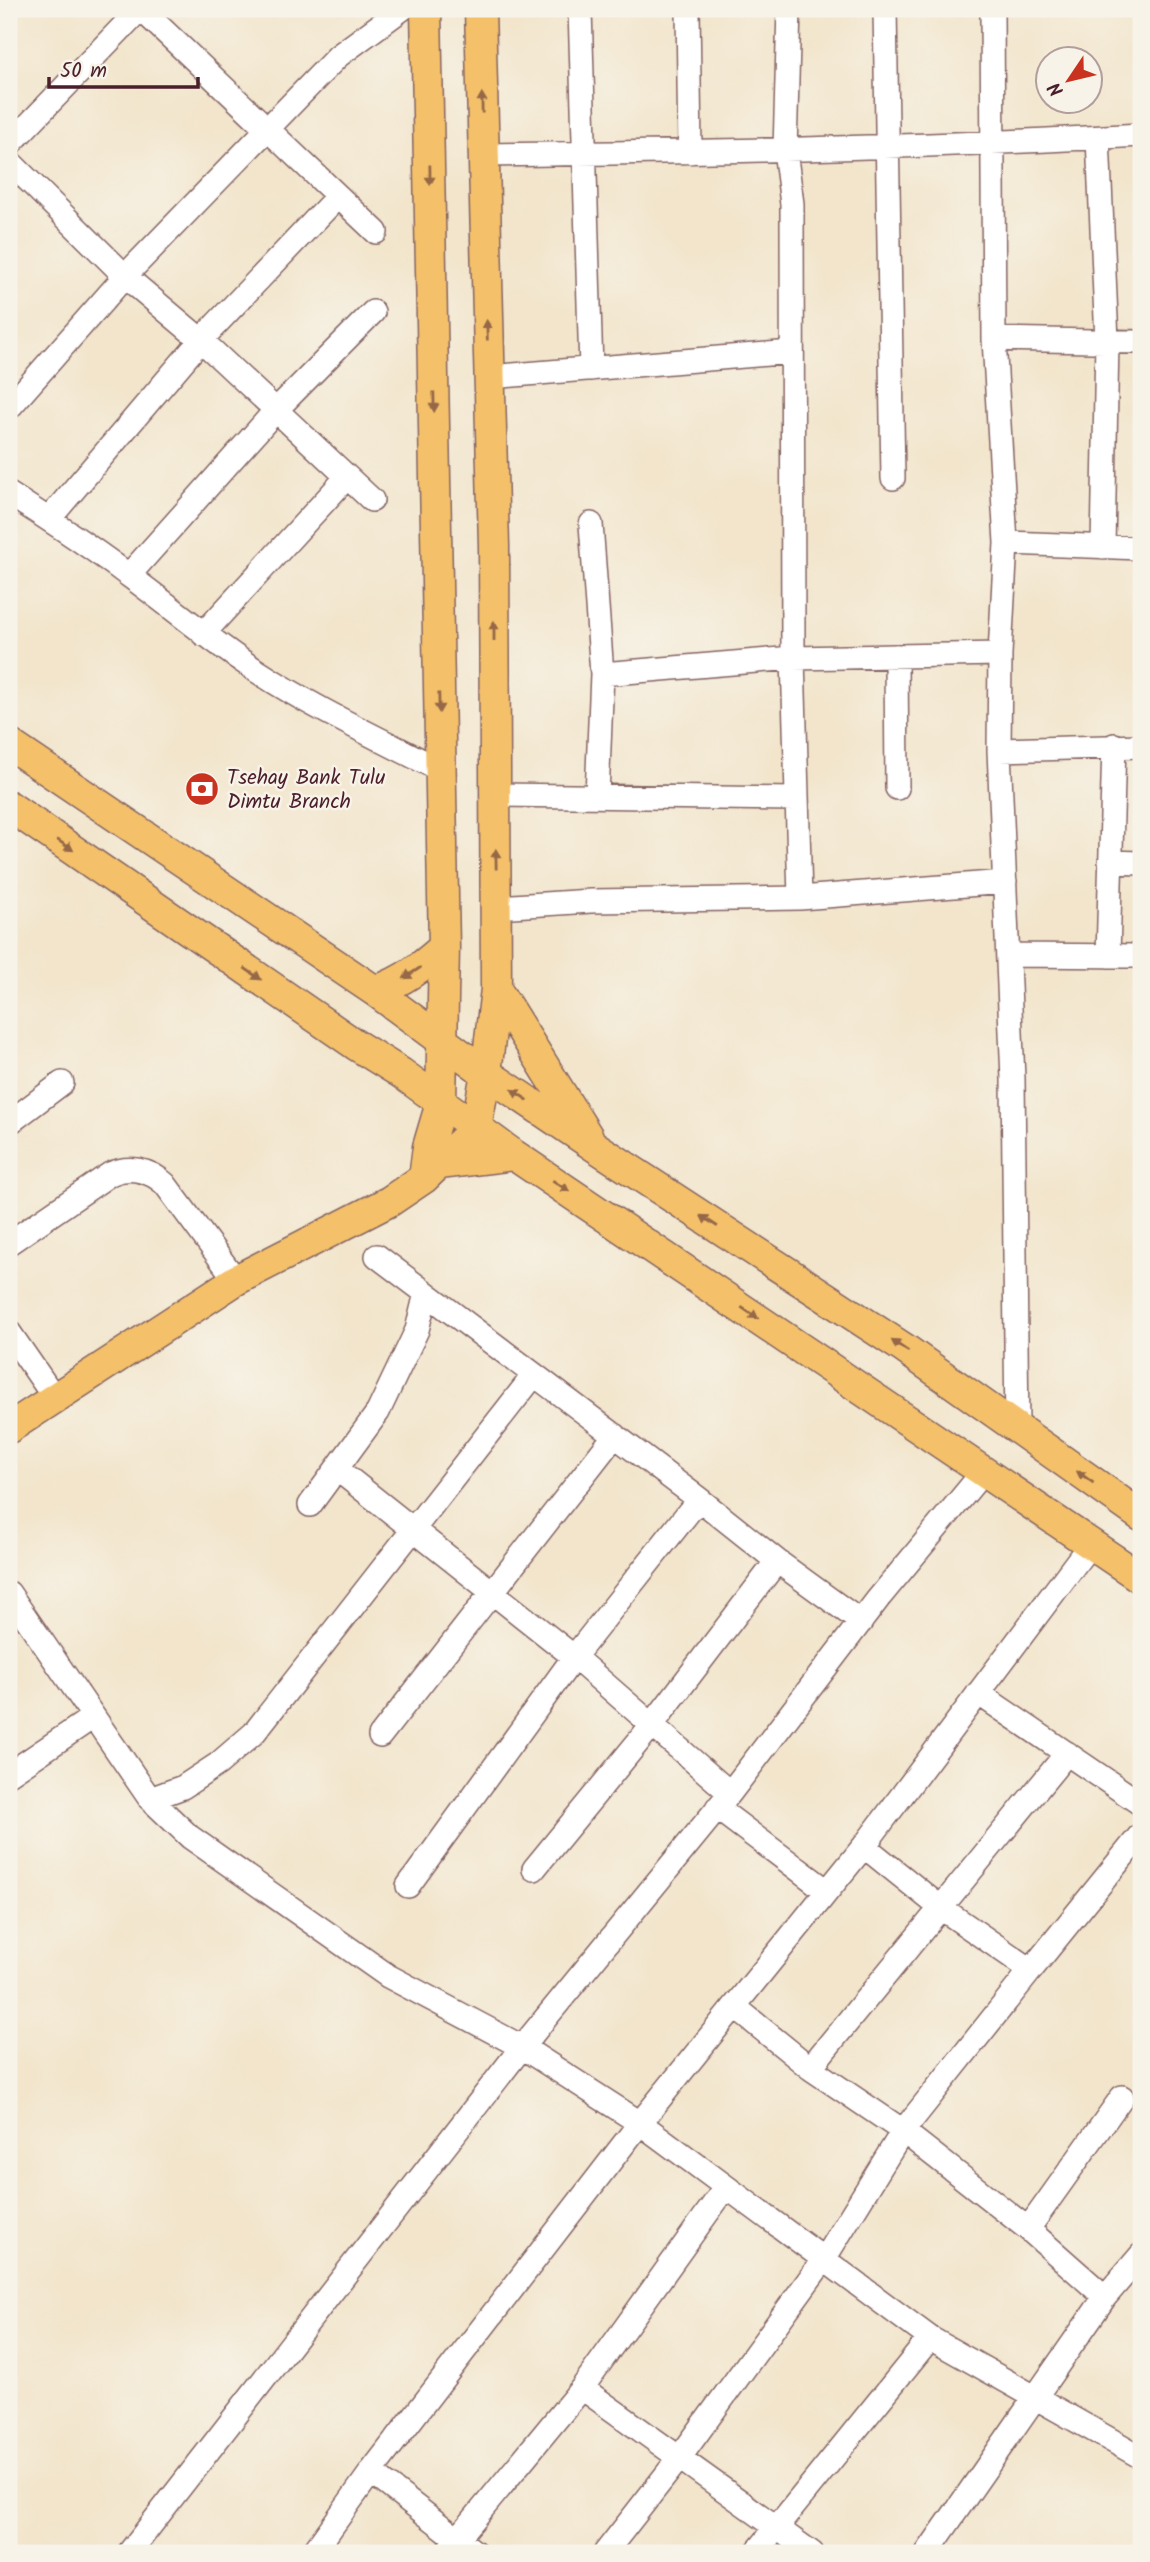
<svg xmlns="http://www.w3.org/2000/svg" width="1150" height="2562" viewBox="0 0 1150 2562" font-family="Kalam,sans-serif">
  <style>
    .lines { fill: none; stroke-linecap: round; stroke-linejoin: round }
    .minor-casing { stroke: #856463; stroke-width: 26 }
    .major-casing { stroke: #856463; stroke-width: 33 }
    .minor { stroke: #fff; stroke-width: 23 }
    .major { stroke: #f4c16a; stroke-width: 30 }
    .oneway { fill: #966847 }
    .labels { text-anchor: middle; stroke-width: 5; stroke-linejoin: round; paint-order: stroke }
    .poi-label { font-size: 21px; fill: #4a1f2b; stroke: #f7f3e8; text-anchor: start }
  </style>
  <rect width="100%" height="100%" fill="#f7f3e8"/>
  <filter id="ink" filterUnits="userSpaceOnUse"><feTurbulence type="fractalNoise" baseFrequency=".0143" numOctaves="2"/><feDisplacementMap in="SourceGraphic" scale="14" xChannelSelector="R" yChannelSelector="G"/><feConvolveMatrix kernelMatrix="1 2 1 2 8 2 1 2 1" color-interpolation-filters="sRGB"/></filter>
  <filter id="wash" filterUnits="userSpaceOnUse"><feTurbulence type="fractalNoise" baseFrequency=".00686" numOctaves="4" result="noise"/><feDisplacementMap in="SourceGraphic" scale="28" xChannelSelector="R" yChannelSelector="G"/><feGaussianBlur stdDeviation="1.57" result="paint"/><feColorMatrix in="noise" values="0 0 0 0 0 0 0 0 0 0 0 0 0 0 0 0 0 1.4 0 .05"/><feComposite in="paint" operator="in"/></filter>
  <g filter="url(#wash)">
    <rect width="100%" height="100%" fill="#f2e5cc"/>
  </g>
  <g filter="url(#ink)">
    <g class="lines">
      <g class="minor-casing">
        <path id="minor" d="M141,9L376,232
          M580,9L591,369
          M688,9L690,152
          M789,9L785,150L792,204L793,658L800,898
          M885,9L893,478
          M992,9L994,339L1006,543L1000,654L999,750L1013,1079L1017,1430
          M1098,138L1107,341L1103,547
          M9,145L140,9
          M483,155C703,152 922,148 1141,135
          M9,161L125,276L201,340L372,500
          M994,339L1141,342
          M489,377L792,352
          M9,408L125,276L338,56L402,9
          M9,494C50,520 90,546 128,575C172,607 212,642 257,671C315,709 378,738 440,770
          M49,519L201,340L338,196
          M591,524L602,674L597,796
          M1006,543L1141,548
          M129,575L276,410L373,312
          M203,634L347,477
          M896,656L897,788
          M602,674L793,658L1000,654
          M999,750L1141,746
          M495,795L797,799
          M1110,862L1141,863
          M496,907L591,901L800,898L1005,882
          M1008,955L1141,956
          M1108,956L1114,745
          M9,1123L62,1083
          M9,1243L110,1174C129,1165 150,1170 165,1184L236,1280
          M377,1256L699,1499L777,1561L861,1622
          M9,1332L54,1397
          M337,1469L574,1657L730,1793
          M310,1505L378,1412L417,1330L426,1293
          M9,1593L150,1799L190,1837L388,1976L522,2047L640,2123L930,2338L1141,2457
          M978,1693L1141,1804
          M380,1736L615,1435
          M9,1774L93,1717
          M150,1799L183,1787L218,1764L254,1733L534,1375
          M717,1808L827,1891
          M864,1846L941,1908L1031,1970L1141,1834
          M534,1869L652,1725L777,1561
          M408,1886L574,1657L699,1499
          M735,2007L810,2068L903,2131L1028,2229L1105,2297
          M810,2068L1067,1753
          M1028,2229L1122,2097
          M582,2388L812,2553
          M371,2472L476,2553
          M129,2553L522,2047L730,1793L878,1599L983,1472
          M313,2553L371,2472L640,2123L864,1846L1091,1543
          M446,2553L582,2388L726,2187
          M605,2553L680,2457L824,2259L903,2131L1031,1970
          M756,2553L930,2338
          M927,2553L1105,2297L1141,2255"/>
      </g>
      <g class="major-casing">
        <path id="major" d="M9,744L375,991L486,1073L594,1146L905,1349L1141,1516
          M9,806L356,1045L401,1073L514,1155L1141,1578
          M496,989L588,1137
          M375,991C402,982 423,966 444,947
          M439,1164L514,1155
          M424,1178L428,1147L441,1103L444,947L426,9
          M9,1428L236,1280L390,1201L424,1178L476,1128L486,1073L496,989L494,546L480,9"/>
      </g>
      <use href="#minor" class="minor"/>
      <use href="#major" class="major"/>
    </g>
    <defs><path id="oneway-solid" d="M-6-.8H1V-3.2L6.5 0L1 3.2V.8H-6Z" transform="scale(1.75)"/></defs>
    <g class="oneway">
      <use href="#oneway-solid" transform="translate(482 103) rotate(-91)"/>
      <use href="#oneway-solid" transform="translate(430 175) rotate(89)"/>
      <use href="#oneway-solid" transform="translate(487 330) rotate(-92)"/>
      <use href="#oneway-solid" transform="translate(434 402) rotate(89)"/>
      <use href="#oneway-solid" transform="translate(494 631) rotate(-90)"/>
      <use href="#oneway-solid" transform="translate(439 703) rotate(89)"/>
      <use href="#oneway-solid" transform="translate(65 845) rotate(34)"/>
      <use href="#oneway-solid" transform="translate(496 859) rotate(-91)"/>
      <use href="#oneway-solid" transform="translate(412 973) rotate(147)"/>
      <use href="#oneway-solid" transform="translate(253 974) rotate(35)"/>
      <use href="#oneway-solid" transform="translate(520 1095) rotate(-146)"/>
      <use href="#oneway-solid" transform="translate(561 1186) rotate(34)"/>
      <use href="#oneway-solid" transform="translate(709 1221) rotate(-147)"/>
      <use href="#oneway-solid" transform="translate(750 1313) rotate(34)"/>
      <use href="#oneway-solid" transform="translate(900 1346) rotate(-146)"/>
      <use href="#oneway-solid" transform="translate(1085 1477) rotate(-145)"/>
    </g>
  </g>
  <defs>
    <g id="bank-disc" transform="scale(1.75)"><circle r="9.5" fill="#c8321e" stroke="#f7f3e8"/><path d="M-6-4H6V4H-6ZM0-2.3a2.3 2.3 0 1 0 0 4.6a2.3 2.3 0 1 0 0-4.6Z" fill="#fff"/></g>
  </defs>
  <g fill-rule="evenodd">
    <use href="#bank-disc" x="202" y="789"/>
  </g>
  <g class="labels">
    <g class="poi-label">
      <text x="227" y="784">Tsehay Bank Tulu<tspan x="227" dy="24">Dimtu Branch</tspan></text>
    </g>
  </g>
  <rect width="1150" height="2562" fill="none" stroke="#f7f3e8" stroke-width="35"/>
  <g transform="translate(1069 80) rotate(235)"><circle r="33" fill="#f7f3e8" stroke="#b29e9c" stroke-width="2"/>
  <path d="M0-5L12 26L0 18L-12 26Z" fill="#c8321e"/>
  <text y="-10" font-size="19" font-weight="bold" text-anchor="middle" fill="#4a1f2b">N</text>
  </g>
  <path d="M49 77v10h149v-10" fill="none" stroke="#4a1f2b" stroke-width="3.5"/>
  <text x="60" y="77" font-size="21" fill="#4a1f2b" stroke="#f7f3e8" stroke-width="5" paint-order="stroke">50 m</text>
</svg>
